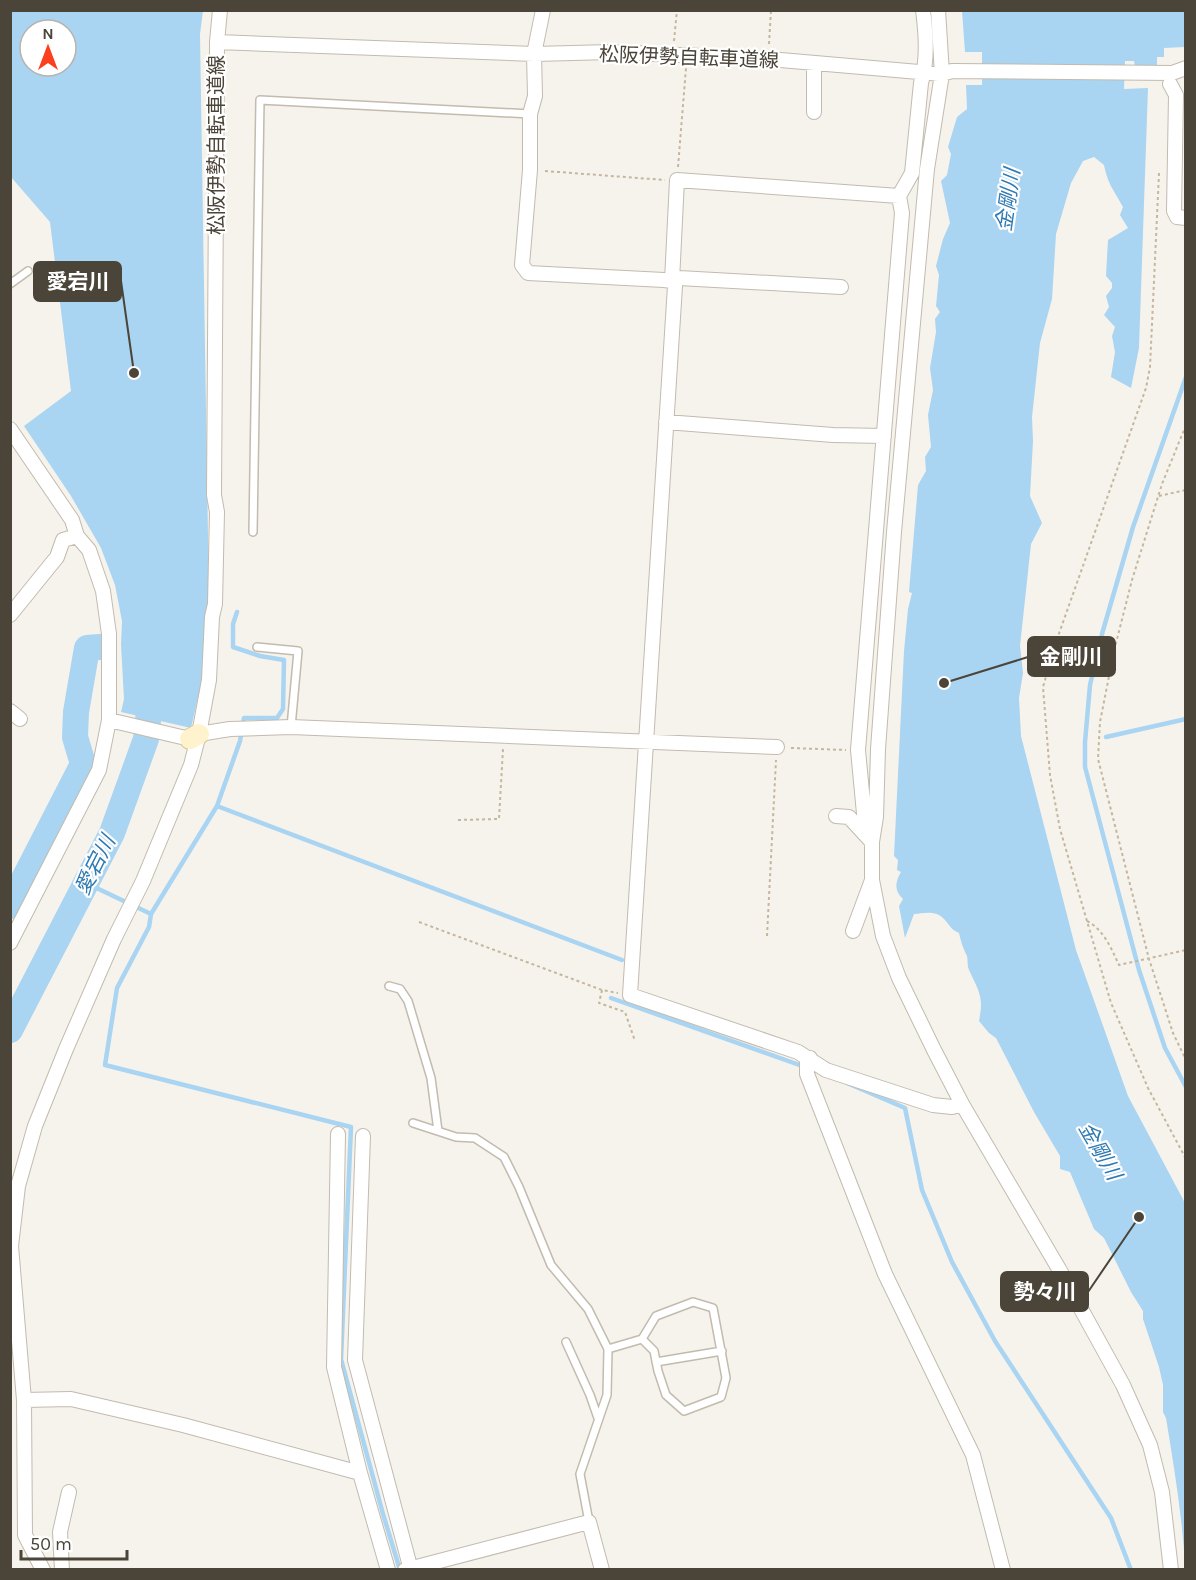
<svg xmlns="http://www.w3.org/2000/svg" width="1196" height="1580" viewBox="0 0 1196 1580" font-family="Karla,'Noto Sans JP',sans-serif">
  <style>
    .water { fill: #a9d4f2; fill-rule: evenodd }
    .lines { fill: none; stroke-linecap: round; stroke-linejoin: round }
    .stream { stroke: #a9d4f2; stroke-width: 4.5 }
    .river { stroke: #a9d4f2; stroke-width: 26 }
    .service-casing { stroke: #c2bbae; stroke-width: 10 }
    .minor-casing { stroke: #c2bbae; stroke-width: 16 }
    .secondary-casing { stroke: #d6c79b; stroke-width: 22 }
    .path { stroke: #c4b79f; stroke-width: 2; stroke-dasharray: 3 3; stroke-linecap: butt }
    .service { stroke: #fff; stroke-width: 7 }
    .minor { stroke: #fff; stroke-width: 14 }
    .secondary { stroke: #fff3cd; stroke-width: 20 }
    .labels { text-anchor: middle; stroke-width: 4.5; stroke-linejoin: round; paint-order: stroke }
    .street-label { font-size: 20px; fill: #4b4439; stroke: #fff }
    .water-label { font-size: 21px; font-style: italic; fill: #2e7ab2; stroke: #fff }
    .leader { fill: none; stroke: #4b4439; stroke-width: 2 }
    .callout-dot { fill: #4b4439; stroke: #fff; stroke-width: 2 }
    .callout { fill: #4b4439; stroke: #4b4439; stroke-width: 2 }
    .callout-label { font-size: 21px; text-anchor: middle; font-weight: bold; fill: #fff }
  </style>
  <rect width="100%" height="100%" fill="#f6f3ec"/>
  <path class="water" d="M10,11H203L200,34L209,598L202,680L191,728L121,712L124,699L121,645L122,621L115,585L101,548L71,496L24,426L71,391L50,222L11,177ZM30,30H66V66H30Z
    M962,11H1185V47L1164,48V57H1157V67H1135L1134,61H1125L1124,89L1148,88L1139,348L1131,388L1111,377L1115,352L1112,336L1115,327L1104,315L1109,307L1106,296L1112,288V283L1106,276L1108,240L1128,228L1120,215L1123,207C1114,190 1108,185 1104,165L1094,157L1083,161L1071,183L1056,234L1052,299L1040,343L1032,417L1033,441L1030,496L1042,523L1031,544L1020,646L1023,673L1019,698L1021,736L1076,950L1128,1096L1185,1203V1564C1182,1515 1174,1467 1166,1418L1163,1412V1385L1159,1367L1143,1319V1311L1131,1292L1104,1238L1094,1229L1070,1172L1060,1169V1156L1034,1112L996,1038L989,1033L979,1021C984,996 979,992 969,970C967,965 968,960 967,956C963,948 961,942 959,933C950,929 950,925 944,919C936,910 924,913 914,914L905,938L899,906L903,899C894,891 895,882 901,872L897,870L898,860L894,856L904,651L908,609L912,593L909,592L918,485L926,471L925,457L931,447L928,415L933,390L930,368L936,332L935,319L940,312L936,306L939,275L936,266L943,239L950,223L941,181L947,175L951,154L948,147L957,117L967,109L966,85H982V52H965Z"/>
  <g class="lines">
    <path class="stream" d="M1186,377L1133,527L1102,634L1090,685L1085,742V767L1139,970L1165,1048L1186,1087
      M237,612L233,624V647L260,656L284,660L283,709L277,718H244L240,741L217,806L622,960
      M1106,737L1186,719
      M86,883L151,914L149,927L117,988L105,1065L351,1127L341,1359L383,1514L400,1570
      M151,914L217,806
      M611,998L805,1067
      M847,1083L905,1108L922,1190L952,1262L995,1341L1111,1518L1131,1570"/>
    <path class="river" d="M10,906L83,764L75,737L76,712L87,648L100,647
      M10,1030L112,833L146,739L152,684"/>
    <g class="service-casing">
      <path id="service" d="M10,284L28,271
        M253,532L260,100L530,114
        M257,647L298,651L291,727
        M389,986L400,989L408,1001L431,1078L438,1131
        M413,1123L456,1137L475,1138L504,1157L519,1187L551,1265L588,1309L608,1349L607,1395L580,1474L589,1522
        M566,1342L590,1395L598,1418
        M608,1349L642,1339L656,1316L693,1302L713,1308L726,1378L721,1397L684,1411L666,1395L658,1371L654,1351L642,1339
        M656,1362L722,1351"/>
    </g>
    <g class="minor-casing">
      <path id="minor" d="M543,10L534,54L535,96L530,114V170L522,265L528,273L664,280L672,281L675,286L630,995L798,1052L826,1070L933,1105L952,1107L962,1104
        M938,10L942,74L927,169L894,532L878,749L876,817L872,842V880L883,936L899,978L934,1050L962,1104L1059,1269L1123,1385L1150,1445L1162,1492L1171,1570
        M217,42L534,54L611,52L769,59L942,74L952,71L1172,73L1186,68
        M1170,84L1176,95L1174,211L1177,217L1186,218
        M814,112V63
        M841,287L679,278L672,281L677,180L899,196
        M666,422L833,435L884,436
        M10,429L72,520L77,536L89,550L103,591L109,634V720L99,770L10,943
        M10,615L57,557L63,540L77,536
        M10,711L20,719
        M109,720L190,739
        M199,734L230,729L291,727L777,747
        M836,816L849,817L872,842L865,824L858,750L902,213L899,196L912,173L921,83C928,60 926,34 923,10
        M853,931L872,880
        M810,1058L807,1062V1074L885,1274L973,1455L1003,1570
        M338,1134L334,1367L360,1473
        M363,1136L355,1360L411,1570
        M24,1400L71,1399L183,1425L360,1473L388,1570
        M43,1570L25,1535L24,1400L11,1246L18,1186L35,1126L66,1049L114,939L143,881L191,765L199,734L209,680L212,617L215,604L217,512L214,495L217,42L220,10
        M62,1570L60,1532L69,1492
        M405,1570L589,1522L602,1570"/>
    </g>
    <g class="secondary-casing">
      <path id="secondary" d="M190,739L199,734"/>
    </g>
    <path class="path" d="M674,41L677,10
      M769,44L771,10
      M678,167L686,68
      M545,171L665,180
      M1159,173L1150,367L1146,388L1056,642L1043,687L1050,775L1060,829L1111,1003L1148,1088L1186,1159
      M1186,425L1162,484L1132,580L1114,651L1100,722L1098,759L1149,959L1173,1033L1186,1060
      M1159,496L1186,490
      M791,748L846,750
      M458,820L499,819L503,749
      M1087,921C1104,930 1111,948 1119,965L1186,950
      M419,922L602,990L618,993
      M767,936L776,760
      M602,990L599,1003L625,1012L635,1041"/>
    <use href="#service" class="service"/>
    <use href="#minor" class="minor"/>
    <use href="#secondary" class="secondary"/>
  </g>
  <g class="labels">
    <g class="street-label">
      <text transform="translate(689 57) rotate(2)" y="7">松阪伊勢自転車道線</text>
      <text transform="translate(216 145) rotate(-90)" y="7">松阪伊勢自転車道線</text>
    </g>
    <g class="water-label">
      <text transform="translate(1008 200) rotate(-82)" y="7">金剛川</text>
      <text transform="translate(95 865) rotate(-63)" y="7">愛宕川</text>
      <text transform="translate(1100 1151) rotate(60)" y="7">金剛川</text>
    </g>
  </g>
  <path class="leader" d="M134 373L121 281M944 683L1028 657M1139 1217L1088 1292"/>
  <g class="callout-dot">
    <circle cx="134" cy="373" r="6"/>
    <circle cx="944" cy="683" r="6"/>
    <circle cx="1139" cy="1217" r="6"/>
  </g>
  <g class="callout">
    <rect x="34" y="262" width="87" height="39" rx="6"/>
    <rect x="1028" y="637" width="87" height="39" rx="6"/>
    <rect x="1001" y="1272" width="87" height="39" rx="6"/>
  </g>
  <g class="callout-label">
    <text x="78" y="289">愛宕川</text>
    <text x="1071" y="664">金剛川</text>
    <text x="1045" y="1299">勢々川</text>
  </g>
  <rect width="1196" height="1580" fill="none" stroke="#4b4439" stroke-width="24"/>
  <g transform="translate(48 48)"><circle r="28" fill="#ffffff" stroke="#b7b4b0" stroke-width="1.5"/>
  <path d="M0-4.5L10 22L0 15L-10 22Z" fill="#fc3f1d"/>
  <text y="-9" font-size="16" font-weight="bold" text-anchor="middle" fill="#4b4439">N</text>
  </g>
  <path d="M21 1550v9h106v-9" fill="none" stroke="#4b4439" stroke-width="3"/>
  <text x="30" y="1550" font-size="18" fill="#4b4439" stroke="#ffffff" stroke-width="4.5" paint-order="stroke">50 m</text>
</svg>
